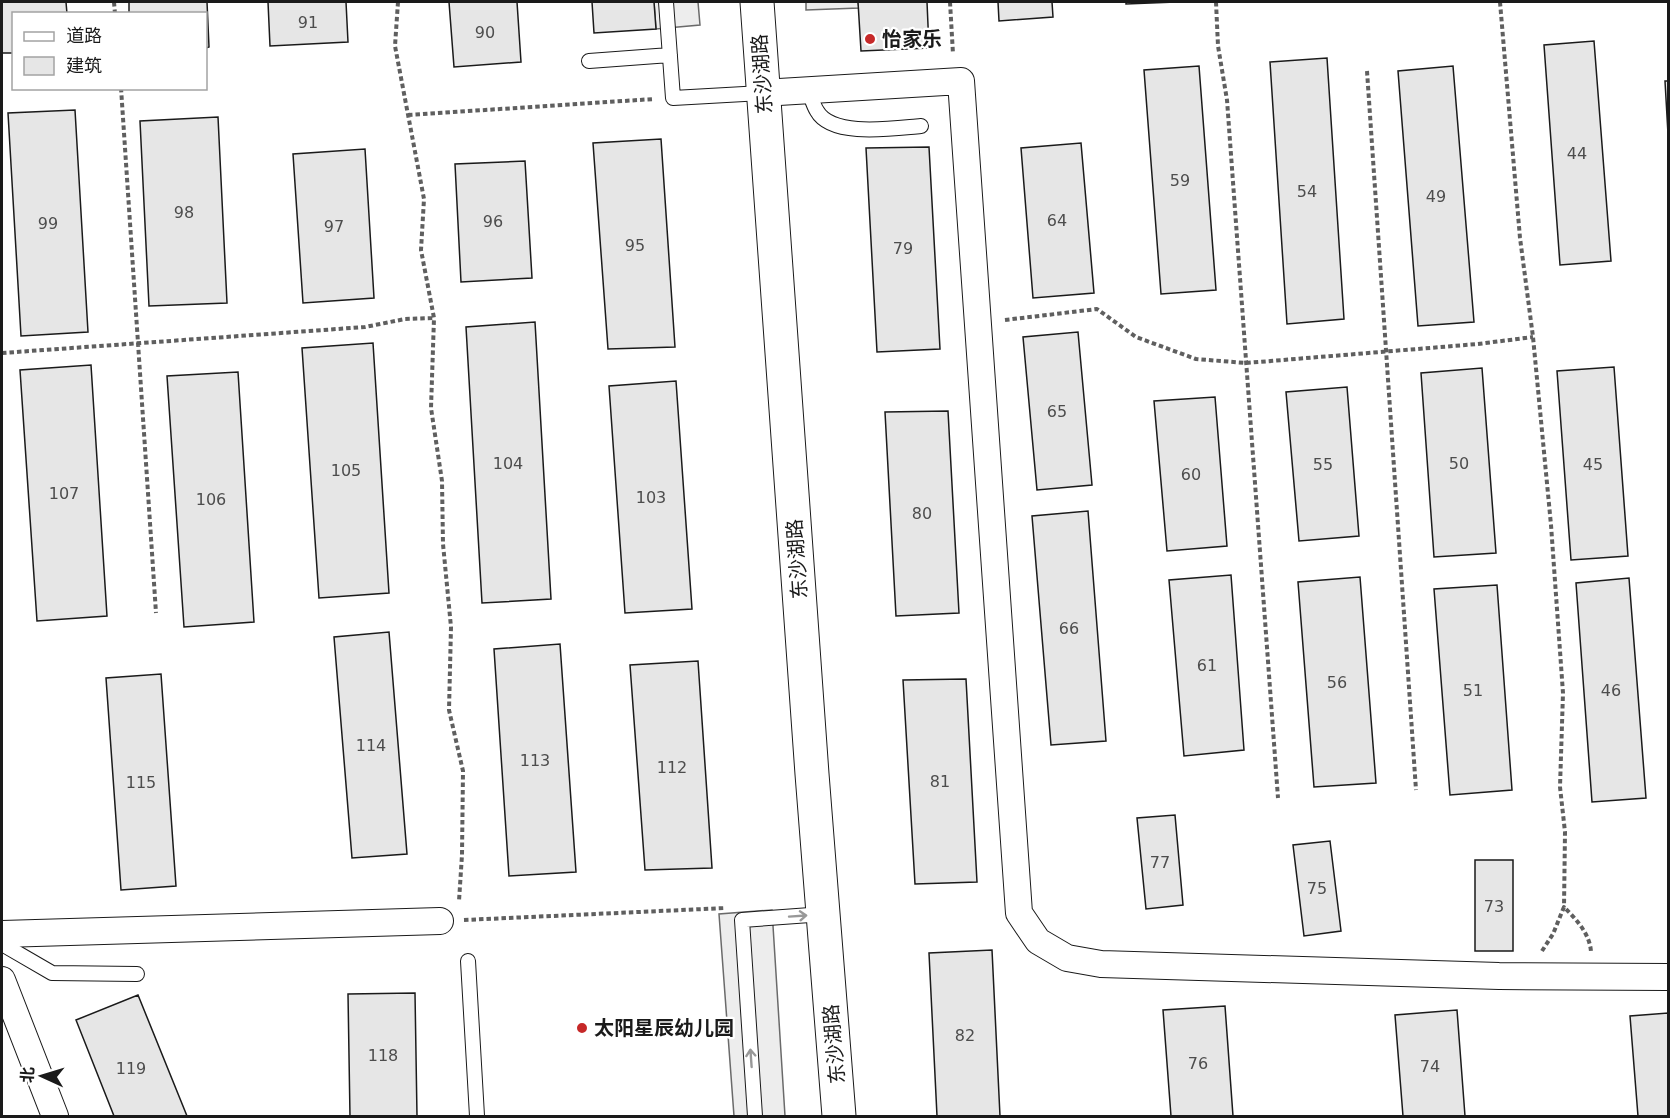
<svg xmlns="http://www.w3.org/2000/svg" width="1670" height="1118" viewBox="0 0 1670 1118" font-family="'DejaVu Sans','Noto Sans SC',sans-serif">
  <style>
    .built { fill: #ededed; stroke: #6a6a6a; stroke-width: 1.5 }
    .building { fill: #e6e6e6; stroke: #1a1a1a; stroke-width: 1.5 }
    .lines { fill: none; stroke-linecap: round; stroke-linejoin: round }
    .lane-casing { stroke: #1a1a1a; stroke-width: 16 }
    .street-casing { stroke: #1a1a1a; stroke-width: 28 }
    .secondary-casing { stroke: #1a1a1a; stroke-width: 35 }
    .path { stroke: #5f5f5f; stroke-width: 4; stroke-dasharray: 4.5 3; stroke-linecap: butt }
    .lane { stroke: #fff; stroke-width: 14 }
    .street { stroke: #fff; stroke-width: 26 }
    .secondary { stroke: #fff; stroke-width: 33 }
    .oneway { stroke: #989898 }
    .poi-dot { fill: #c62828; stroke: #fff; stroke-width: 2 }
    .labels { text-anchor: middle; stroke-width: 4.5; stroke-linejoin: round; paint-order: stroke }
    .number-label { font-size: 16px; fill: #4d4d4d }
    .poi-label { font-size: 20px; font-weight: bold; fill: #1a1a1a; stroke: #fff; text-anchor: start }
    .street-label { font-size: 20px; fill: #1a1a1a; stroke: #fff }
  </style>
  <rect width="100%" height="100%" fill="#fff"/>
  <path class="built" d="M654,2H698L700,25L656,29Z
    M806,2H858L859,8L806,10Z
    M772,910L785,1116H734L719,914Z"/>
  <path class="building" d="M2,2H66L67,14H14V53H2Z
    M129,2H207L209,47L206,48V14H129Z
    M268,2H346L348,42L270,46Z
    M449,2H517L521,62L454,67Z
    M592,2H654L656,29L594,33Z
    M858,2H927L929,48L861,51Z
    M998,2H1052L1053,17L999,21Z
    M1126,2H1176L1126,4Z
    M1594,41L1611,261L1560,265L1544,45Z
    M1327,58L1344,319L1287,324L1270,62Z
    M1199,66L1216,290L1161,294L1144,70Z
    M1453,66L1474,322L1418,326L1398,71Z
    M1665,81H1668V134Z
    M75,110L88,332L21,336L8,113Z
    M218,117L227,303L149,306L140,121Z
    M661,139L675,347L608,349L593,143Z
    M1081,143L1094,293L1033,298L1021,148Z
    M929,147L940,349L877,352L866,148Z
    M365,149L374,298L303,303L293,154Z
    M525,161L532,278L461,282L455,164Z
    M535,322L551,599L482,603L466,327Z
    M1078,332L1092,485L1037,490L1023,337Z
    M373,343L389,593L319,598L302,348Z
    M91,365L107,616L37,621L20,370Z
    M1614,367L1628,556L1571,560L1557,371Z
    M1482,368L1496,553L1434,557L1421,373Z
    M238,372L254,622L184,627L167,376Z
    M676,381L692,609L625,613L609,386Z
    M1347,387L1359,536L1299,541L1286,392Z
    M1215,397L1227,546L1167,551L1154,401Z
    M948,411L959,613L896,616L885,412Z
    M1088,511L1106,741L1051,745L1032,516Z
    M1231,575L1244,750L1184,756L1169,580Z
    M1360,577L1376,783L1314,787L1298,582Z
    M1629,578L1646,798L1592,802L1576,583Z
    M1497,585L1512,790L1450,795L1434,589Z
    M389,632L407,854L352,858L334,637Z
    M560,644L576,872L509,876L494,649Z
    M698,661L712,868L645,870L630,665Z
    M161,674L176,886L121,890L106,678Z
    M966,679L977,882L915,884L903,680Z
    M1175,815L1183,905L1146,909L1137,818Z
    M1330,841L1341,931L1304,936L1293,845Z
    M1475,860H1513V951H1475Z
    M992,950L1000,1116H937L929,953Z
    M415,993L417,1116H350L348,994Z
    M138,995L187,1116H114L76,1020Z
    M1225,1006L1233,1116H1171L1163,1010Z
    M1457,1010L1465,1116H1403L1395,1015Z
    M1668,1013V1116H1638L1630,1016Z"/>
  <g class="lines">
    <g class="lane-casing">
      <path id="lane" d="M666,2L673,98L762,93
        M589,61L670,55
        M808,89C811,96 813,105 817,111C832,138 895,128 921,126
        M2,944L52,973L137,974
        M468,961L477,1116
        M755,1116L742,920L824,914"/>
    </g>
    <g class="street-casing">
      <path id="street" d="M762,93L961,81L1019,913L1038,941L1067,958L1101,964L1499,976L1668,977
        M2,934L440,921
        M2,980L55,1116"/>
    </g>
    <g class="secondary-casing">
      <path id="secondary" d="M757,2L812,774L839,1116"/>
    </g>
    <path class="path" d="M114,2L115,14
      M398,2L395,46L424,199L421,250L434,318L431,408L442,481L443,544L451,627L449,710L463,771L462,855L459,901
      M950,2L953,54
      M1216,2L1218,46L1227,100L1278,798
      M1500,2L1520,238L1533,337L1551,525L1563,693L1560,787L1565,832L1564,907
      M1367,71L1416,790
      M121,88L156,613
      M408,115L654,99
      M1005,320L1097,309L1136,337L1196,359L1246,363L1478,344L1533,337
      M2,353L365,327L405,319L434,318
      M464,920L726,908
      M1542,951L1553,934L1564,907C1576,919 1590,934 1591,952"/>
    <use href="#lane" class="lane"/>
    <use href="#street" class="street"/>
    <use href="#secondary" class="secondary"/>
  </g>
  <defs><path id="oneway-shaft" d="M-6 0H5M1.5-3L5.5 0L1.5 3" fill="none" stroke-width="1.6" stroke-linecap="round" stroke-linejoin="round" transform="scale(1.5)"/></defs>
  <g class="oneway">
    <use href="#oneway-shaft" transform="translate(798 916) rotate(-4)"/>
    <use href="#oneway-shaft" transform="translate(751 1058) rotate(-94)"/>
  </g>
  <g class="poi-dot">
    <circle cx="870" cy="39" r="6"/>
    <circle cx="582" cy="1028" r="6"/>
  </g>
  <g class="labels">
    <g class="number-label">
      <text x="308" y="28">91</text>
      <text x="485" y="38">90</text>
      <text x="1577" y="159">44</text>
      <text x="1180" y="186">59</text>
      <text x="1307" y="197">54</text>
      <text x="1436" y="202">49</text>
      <text x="184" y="218">98</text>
      <text x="1057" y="226">64</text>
      <text x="493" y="227">96</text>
      <text x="48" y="229">99</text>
      <text x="334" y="232">97</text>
      <text x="635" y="251">95</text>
      <text x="903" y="254">79</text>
      <text x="1057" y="417">65</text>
      <text x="508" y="469">104</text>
      <text x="1459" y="469">50</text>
      <text x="1323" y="470">55</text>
      <text x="1593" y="470">45</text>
      <text x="346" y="476">105</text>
      <text x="1191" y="480">60</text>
      <text x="64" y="499">107</text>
      <text x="651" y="503">103</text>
      <text x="211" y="505">106</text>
      <text x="922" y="519">80</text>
      <text x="1069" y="634">66</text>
      <text x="1207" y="671">61</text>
      <text x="1337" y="688">56</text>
      <text x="1473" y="696">51</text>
      <text x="1611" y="696">46</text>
      <text x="371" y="751">114</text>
      <text x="535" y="766">113</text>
      <text x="672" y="773">112</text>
      <text x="940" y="787">81</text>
      <text x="141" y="788">115</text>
      <text x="1160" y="868">77</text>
      <text x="1317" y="894">75</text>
      <text x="1494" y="912">73</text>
      <text x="965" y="1041">82</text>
      <text x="383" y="1061">118</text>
      <text x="1198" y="1069">76</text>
      <text x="1430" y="1072">74</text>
      <text x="131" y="1074">119</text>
    </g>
    <g class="poi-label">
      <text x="882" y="46">怡家乐</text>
      <text x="594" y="1035">太阳星辰幼儿园</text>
    </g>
    <g class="street-label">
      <text transform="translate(762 74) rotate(-94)" y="7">东沙湖路</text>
      <text transform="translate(797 559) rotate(-94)" y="7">东沙湖路</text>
      <text transform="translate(834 1044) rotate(-95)" y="7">东沙湖路</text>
    </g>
  </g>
  <rect width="1670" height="1118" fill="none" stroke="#1a1a1a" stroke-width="6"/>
  <rect x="12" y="12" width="195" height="78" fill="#ffffff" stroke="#a3a3a3" stroke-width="1.5"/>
  <rect x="24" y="32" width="30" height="9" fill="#ffffff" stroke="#a3a3a3" stroke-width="1.5"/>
  <text x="66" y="42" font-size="18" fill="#1a1a1a">道路</text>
  <rect x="24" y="57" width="30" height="18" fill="#e6e6e6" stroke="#a3a3a3" stroke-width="1.5"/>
  <text x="66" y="72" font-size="18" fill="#1a1a1a">建筑</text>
  <g transform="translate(42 1076) rotate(274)" stroke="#ffffff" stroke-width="4.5" paint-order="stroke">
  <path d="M0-4.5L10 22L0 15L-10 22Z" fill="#1a1a1a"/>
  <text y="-9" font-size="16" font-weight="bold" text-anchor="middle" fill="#1a1a1a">北</text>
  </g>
</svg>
